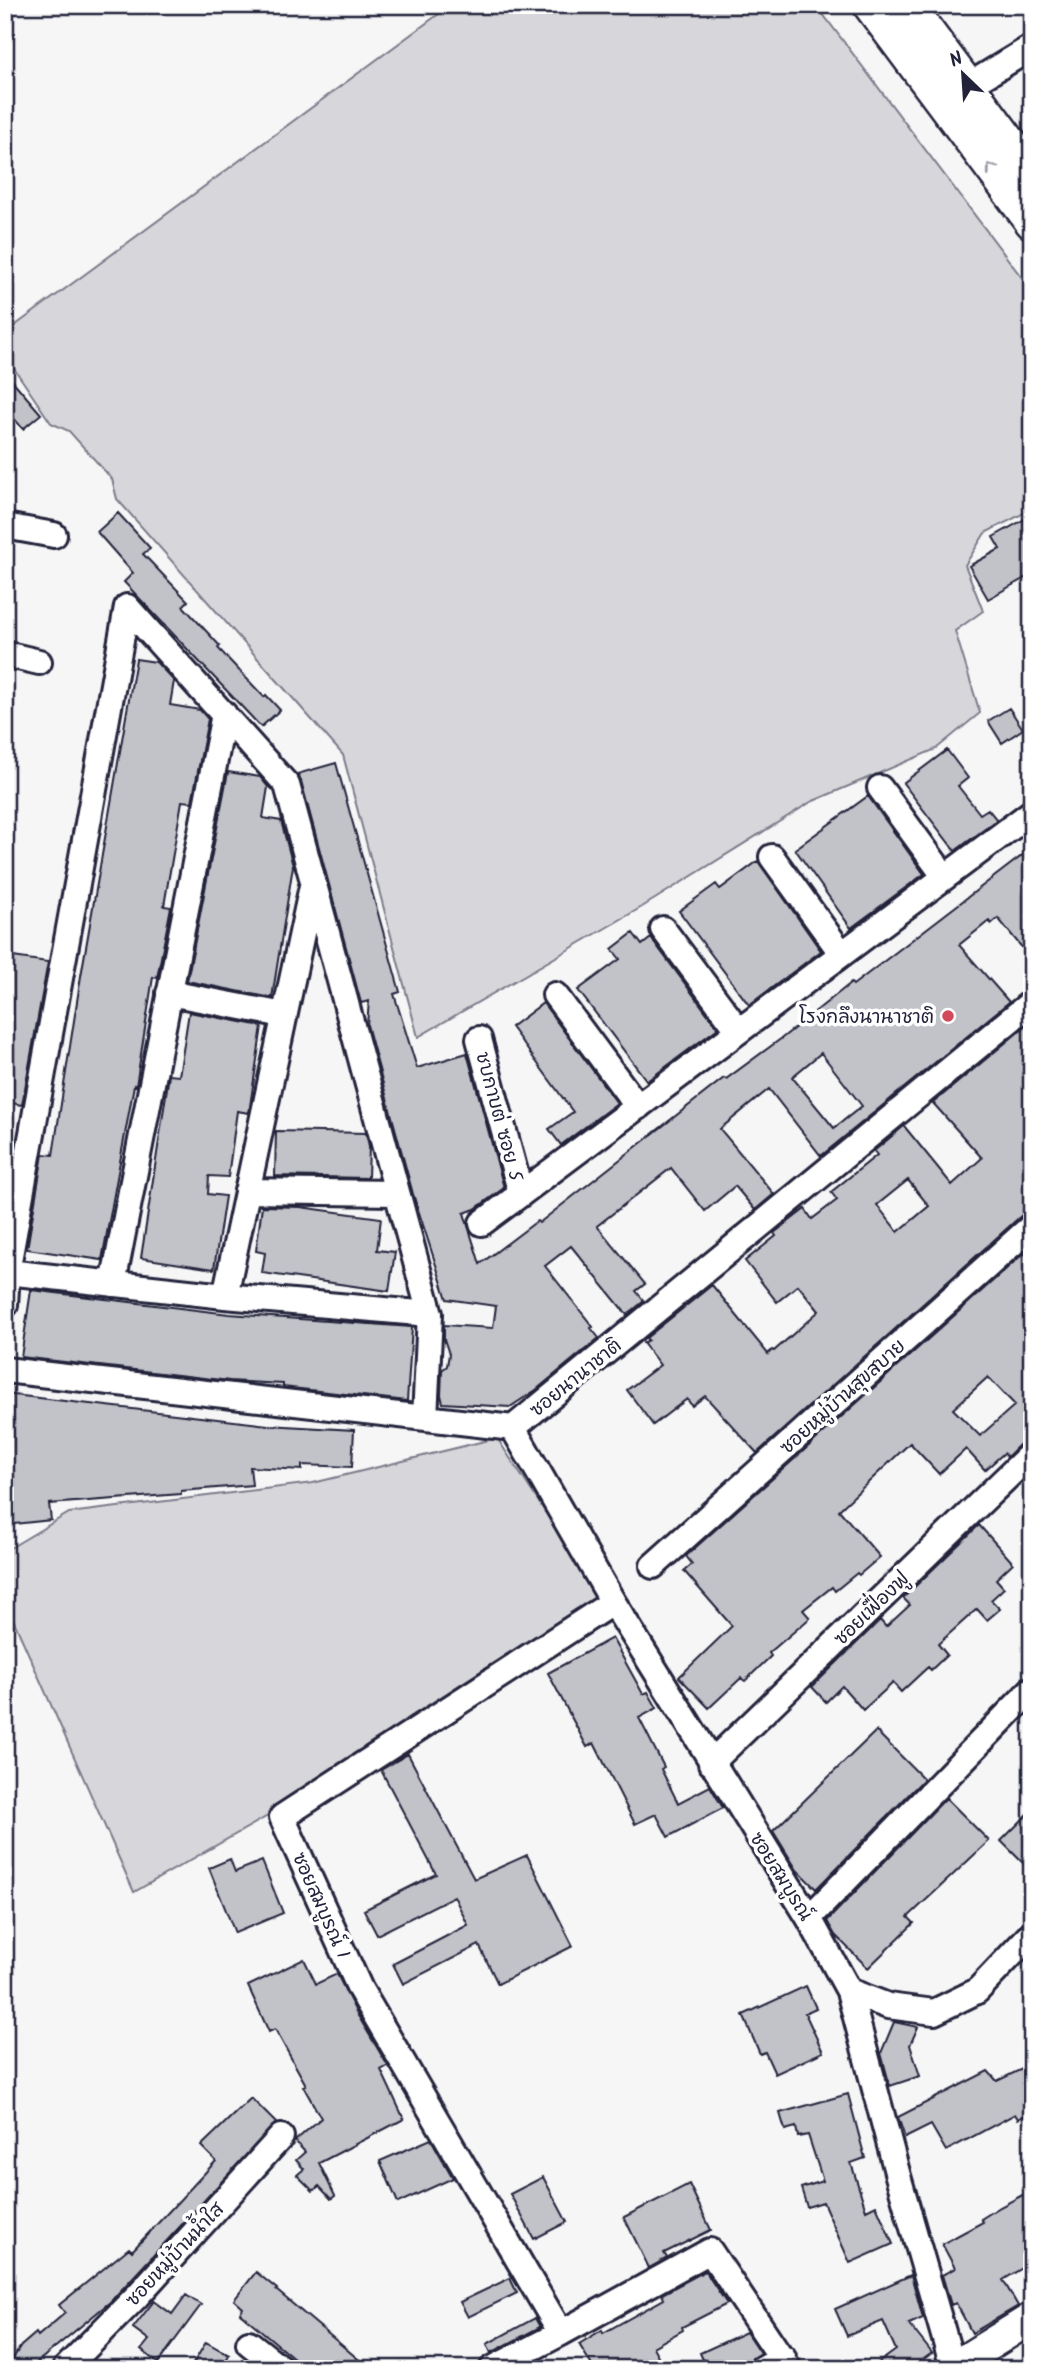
<svg xmlns="http://www.w3.org/2000/svg" width="1037" height="2374" viewBox="0 0 1037 2374" font-family="Kalam,'Playpen Sans Thai',sans-serif">
  <style>
    .green { fill: #d7d7db; stroke: #7c7c8b; stroke-width: 2 }
    .building { fill: #c2c2c9; stroke: #22223b; stroke-width: 2; fill-rule: evenodd }
    .lines { fill: none; stroke-linecap: round; stroke-linejoin: round }
    .minor-casing { stroke: #22223b; stroke-width: 30 }
    .tertiary-casing { stroke: #22223b; stroke-width: 35 }
    .secondary-casing { stroke: #22223b; stroke-width: 38 }
    .minor { stroke: #fff; stroke-width: 24 }
    .tertiary { stroke: #fff; stroke-width: 30 }
    .secondary { stroke: #fff; stroke-width: 33 }
    .oneway { stroke: #9c9ca7 }
    .poi-dot { fill: #d1495b; stroke: #fff; stroke-width: 2.5 }
    .labels { text-anchor: middle; stroke-width: 7; stroke-linejoin: round; paint-order: stroke }
    .poi-label { font-size: 19px; fill: #22223b; stroke: #fff; text-anchor: end }
    .street-label { font-size: 19px; fill: #22223b; stroke: #fff }
  </style>
  <rect width="100%" height="100%" fill="#f6f6f7"/>
  <filter id="ink" filterUnits="userSpaceOnUse"><feTurbulence type="fractalNoise" baseFrequency=".0143" numOctaves="2"/><feDisplacementMap in="SourceGraphic" scale="14" xChannelSelector="R" yChannelSelector="G"/><feConvolveMatrix kernelMatrix="1 2 1 2 8 2 1 2 1" color-interpolation-filters="sRGB"/></filter>
  <g filter="url(#ink)">
    <path class="green" d="M451,5H816L1032,291V509L985,533L965,565L983,611L955,631L980,713L936,749L811,802L642,907L418,1037L343,755L117,499L112,479L69,431L51,423L5,355V333Z
      M497,1438L561,1536L609,1622L134,1892L5,1601V1551L69,1513L313,1483Z"/>
    <path class="building" d="M5,372L41,414L23,429L5,408Z
      M118,513L150,548L143,554L188,601L183,606L220,646L218,648L264,697L266,695L280,710L261,727L124,582L133,573L97,532Z
      M1032,515V574L988,599L969,566L1000,549L993,537Z
      M136,659L156,662L174,681L170,705L200,710L208,719L192,802L182,801L164,906L171,907L157,978L153,977L136,1086L134,1085L102,1260L27,1249L43,1154L53,1155L81,976Z
      M1009,708L1023,729L1002,743L988,721Z
      M947,750L968,778L958,786L980,814L988,809L997,820L955,851L903,783Z
      M336,763L400,992L394,994L417,1068L467,1053L504,1188L475,1209L464,1213L480,1264L537,1221L539,1223L724,1078L726,1079L782,1038L851,983L853,985L1032,848V960L998,918L991,924L989,921L959,945L1009,1002L821,1156L769,1089L720,1129L774,1194L755,1210L735,1186L705,1211L671,1168L597,1226L645,1284L636,1291L644,1301L627,1315L571,1246L545,1266L593,1327L591,1328L599,1338L536,1390L510,1407L443,1403L441,1395L442,1370L447,1366L449,1354L444,1339V1325L493,1328L496,1306L447,1299L413,1194L367,1025L369,1001L361,1003L301,781L297,774ZM821,1053L862,1106L834,1128L792,1077Z
      M228,772L260,777L268,787L263,818L281,821L293,866L272,998L187,981Z
      M868,796L924,874L851,928L795,849Z
      M758,861L821,951L749,1005L679,911L716,884L720,889Z
      M633,933L642,945L651,938L718,1028L647,1081L578,990L620,959L612,949Z
      M13,957L48,962L22,1105L5,1102V972L11,973Z
      M543,1003L617,1103L561,1145L549,1129L573,1112L511,1027Z
      M189,1012L262,1026L249,1113L237,1111L228,1177L209,1176L208,1194L225,1196L214,1269L141,1258L169,1075L179,1076Z
      M1028,1024L1032,1029V1212L1022,1215L757,1453L705,1396L692,1406L687,1399L653,1425L627,1390L660,1365L643,1343L648,1340L646,1338L712,1285L768,1354L772,1350L774,1351L819,1311L798,1285L777,1302L745,1261L776,1236L774,1233L805,1209L812,1219L837,1200L831,1192L877,1155L874,1151L904,1126L952,1185L982,1158L933,1103ZM908,1180L929,1206L898,1232L877,1205Z
      M276,1131L366,1133L369,1146L368,1178L275,1176Z
      M262,1206L300,1207L381,1218L377,1250L395,1252L389,1291L262,1273L265,1253L256,1251Z
      M1024,1253L1032,1262V1438L1022,1442L1007,1457L1004,1453L985,1470L966,1449L939,1474L910,1443L839,1510L880,1557L859,1575L857,1573L835,1591L832,1587L803,1610L810,1618L769,1653L771,1656L745,1681L741,1678L709,1708L679,1677L732,1626L684,1571L692,1564L686,1556ZM988,1377L1015,1405L980,1436L953,1409Z
      M31,1290L229,1314L412,1327L407,1401L283,1387V1384L230,1381L21,1357Z
      M5,1394L268,1425L354,1430L352,1467L302,1465V1470L250,1467L252,1485L181,1491V1494L49,1504L51,1520L5,1525Z
      M979,1525L1013,1563L996,1579L1004,1588L991,1600L1000,1609L987,1620L977,1609L938,1644L947,1655L931,1670L928,1667L901,1692L893,1683L863,1710L842,1686L826,1702L812,1687L880,1620L886,1627L910,1605L903,1598Z
      M612,1638L643,1694L648,1692L657,1708L639,1718L664,1767L661,1769L678,1803L710,1786L723,1808L668,1837L656,1814L635,1824L594,1743L587,1747L548,1673Z
      M876,1731L924,1779L816,1889L797,1870L773,1831Z
      M408,1754L474,1879L527,1855L573,1946L498,1984L479,1945L403,1984L393,1964L468,1925L454,1896L377,1935L364,1910L436,1874L381,1770Z
      M946,1798L989,1841L908,1917L914,1923L868,1968L835,1935L827,1921Z
      M1032,1810V1872L1001,1841Z
      M230,1859L235,1872L262,1861L283,1913L235,1933L209,1868Z
      M304,1959L316,1984L337,1974L357,2014L388,2066L381,2070L404,2119L319,2163L335,2196L331,2199L319,2186L313,2191L297,2175L304,2169L296,2160L305,2152L295,2141L321,2118L303,2086L306,2085L275,2029L269,2032L248,1986Z
      M806,1986L816,2008L805,2013L823,2052L775,2074L765,2052L760,2054L743,2015Z
      M894,2022L918,2027L910,2045L920,2076L890,2086L881,2053Z
      M1024,2068L1032,2083V2112L1018,2119L1015,2114L946,2151L931,2125L905,2138L898,2117L988,2071L997,2081Z
      M848,2094L865,2158L851,2163L866,2210L876,2205L893,2244L850,2263L823,2202L807,2207L801,2188L823,2181L808,2135L798,2137L796,2127L785,2130L780,2113Z
      M251,2098L276,2123L110,2302L29,2369H6L21,2346L36,2333L38,2336L65,2313L59,2305L129,2248L132,2251L216,2161L201,2146Z
      M431,2139L453,2178L398,2203L380,2161Z
      M543,2177L567,2222L534,2239L510,2194Z
      M689,2184L711,2230L664,2253L667,2258L649,2268L624,2217Z
      M1032,2190V2262L1003,2280L1018,2306L972,2333L956,2303L951,2305L942,2275L955,2268L942,2244L983,2222L981,2219L1000,2207Z
      M705,2271L727,2304L682,2327L683,2330L653,2347L665,2369H594L579,2344L602,2330L603,2333L664,2299L662,2294Z
      M256,2272L277,2289L276,2290L370,2369H307L240,2313L243,2308L234,2300Z
      M911,2275L923,2318L909,2324L932,2353L910,2369H870L896,2350L883,2321L847,2336L835,2309Z
      M510,2278L517,2293L468,2317L460,2302Z
      M186,2295L201,2305L158,2363L141,2350L149,2340L133,2328L154,2301L172,2314Z
      M535,2318L540,2327L491,2353L487,2344Z
      M746,2332L760,2353L749,2361L746,2369H707L700,2353Z
      M206,2342L229,2355L221,2369H190Z"/>
    <g class="lines">
      <g class="minor-casing">
        <path id="minor" d="M968,86L1032,47
          M5,526L54,535
          M127,607L287,785L430,1314L425,1418
          M5,654L39,662
          M880,788L945,877
          M772,857L842,954
          M663,929L739,1031
          M169,993L284,1015
          M555,995L638,1107
          M479,1039L521,1194
          M247,1191L397,1193
          M482,1223L1032,812
          M7,1272L225,1296L430,1314
          M113,1284L224,714
          M225,1296L312,886
          M5,1305L7,1272L127,607
          M5,1370L513,1428L1032,1002
          M513,1428L613,1602L809,1918L849,1991L898,2176L953,2367
          M653,1566L1032,1226
          M613,1602L282,1817L360,1989L561,2333L710,2251L789,2369
          M711,1763L1032,1453
          M809,1918L1032,1689
          M849,1991L888,2006L934,2012L977,1991L1032,1933
          M249,2343L282,2369
          M65,2369L137,2296L281,2137
          M492,2369L561,2333
          M761,2369L783,2357"/>
      </g>
      <g class="tertiary-casing">
        <path id="tertiary" d="M950,2369L1032,2318"/>
      </g>
      <g class="secondary-casing">
        <path id="secondary" d="M870,5L1032,222
          M907,5L1032,172"/>
      </g>
      <use href="#minor" class="minor"/>
      <use href="#tertiary" class="tertiary"/>
      <use href="#secondary" class="secondary"/>
    </g>
    <defs><path id="oneway-chevron" d="M-2-3.5L2.5 0L-2 3.5" fill="none" stroke-width="1.6" stroke-linecap="round" stroke-linejoin="round" transform="scale(1.75)"/></defs>
    <use class="oneway" href="#oneway-chevron" transform="translate(991 168) rotate(-127)"/>
  </g>
  <circle class="poi-dot" cx="948" cy="1016" r="7"/>
  <g class="labels">
    <g class="poi-label">
      <text x="934" y="1023">โรงกลึงนานาชาติ</text>
    </g>
    <g class="street-label">
      <text transform="translate(500 1116) rotate(75)" y="7">ชบกาบต่ ซอย 5</text>
      <text transform="translate(575 1377) rotate(-39)" y="7">ซอยนานาชาติ</text>
      <text transform="translate(842 1396) rotate(-42)" y="7">ซอยหมู่บ้านสุขสบาย</text>
      <text transform="translate(871 1608) rotate(-44)" y="7">ซอยเฟื่องฟู</text>
      <text transform="translate(782 1876) rotate(58)" y="7">ซอยสมบูรณ์</text>
      <text transform="translate(322 1905) rotate(66)" y="7">ซอยสมบูรณ์ 1</text>
      <text transform="translate(174 2254) rotate(-47)" y="7">ซอยหมู่บ้านน้ำใส</text>
    </g>
  </g>
  <rect width="1037" height="2374" fill="none" stroke="#fff" stroke-width="28"/>
  <rect x="14" y="14" width="1009" height="2346" fill="none" stroke="#22223b" stroke-width="2.5" filter="url(#ink)"/>
  <g transform="translate(963 74) rotate(335)" stroke="#ffffff" stroke-width="5" paint-order="stroke">
  <path d="M0-5L12 26L0 18L-12 26Z" fill="#22223b"/>
  <text y="-10" font-size="19" font-weight="bold" text-anchor="middle" fill="#22223b">N</text>
  </g>
</svg>
